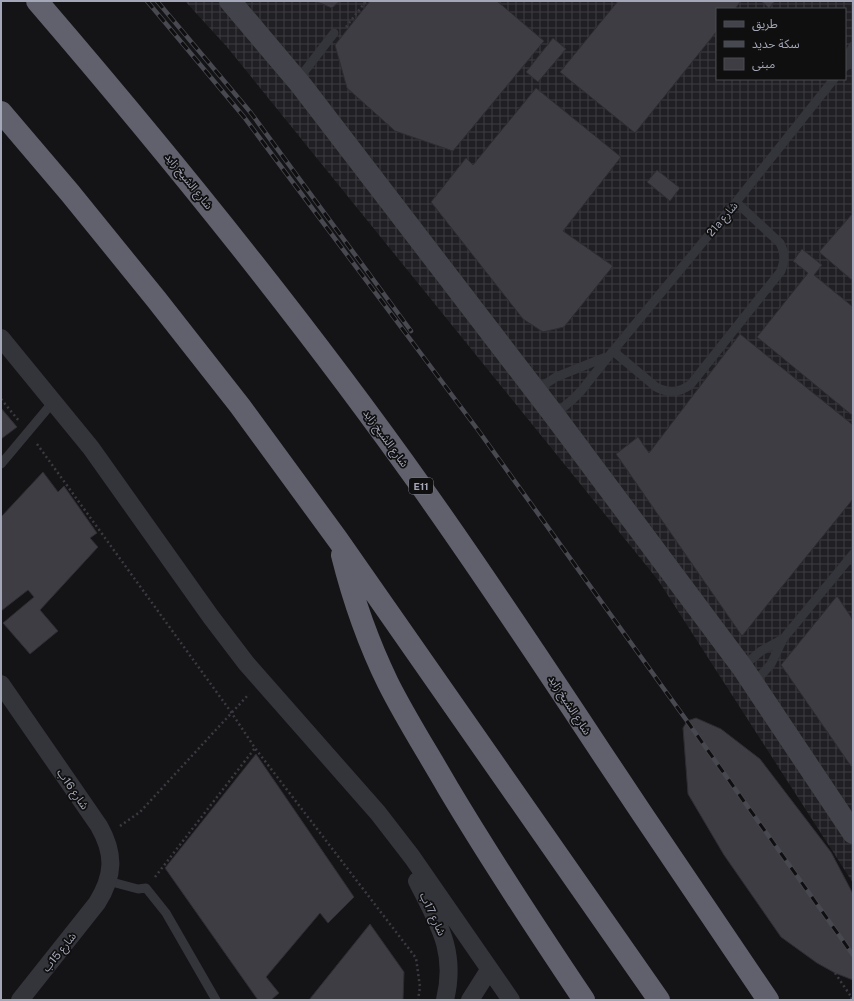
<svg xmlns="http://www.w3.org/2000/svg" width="854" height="1001" viewBox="0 0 854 1001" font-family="'Public Sans','Noto Sans Arabic',sans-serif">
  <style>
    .industrial { fill: url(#industrial-grid); fill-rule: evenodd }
    .building { fill: #3e3d43; stroke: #2e2d32 }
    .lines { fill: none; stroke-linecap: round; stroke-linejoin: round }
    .path { stroke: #3a3b42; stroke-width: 2.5; stroke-dasharray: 2 3; stroke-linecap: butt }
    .lane { stroke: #34343b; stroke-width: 9 }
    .street { stroke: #34343b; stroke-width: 18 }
    .secondary { stroke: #42434b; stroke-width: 22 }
    .highway { stroke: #60616c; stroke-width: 22 }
    .rail-casing { stroke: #474850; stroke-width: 4.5 }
    .rail { stroke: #0f0f10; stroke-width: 3; stroke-dasharray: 9; stroke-linecap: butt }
    .labels { text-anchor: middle; stroke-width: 3.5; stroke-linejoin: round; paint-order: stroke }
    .shield { fill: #0f0f10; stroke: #777985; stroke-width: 1 }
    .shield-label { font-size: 10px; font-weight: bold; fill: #a4a7b7 }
    .street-label { font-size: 11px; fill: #a4a7b7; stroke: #0f0f10 }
  </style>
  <defs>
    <pattern id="industrial-grid" width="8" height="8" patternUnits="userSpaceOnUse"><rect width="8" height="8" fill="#201f23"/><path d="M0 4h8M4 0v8" fill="none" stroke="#3d3d41"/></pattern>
  </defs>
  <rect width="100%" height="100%" fill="#141315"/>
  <path class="industrial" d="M185,1H853V883L658,580L227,47ZM717,9H845V79H717Z"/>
  <path class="building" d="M315,1H340L332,8Z
    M370,1H497L544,41L453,151L395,131L347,88L335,45Z
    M618,1H741L735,9H717V31L635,133L560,72Z
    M761,1H775L769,8Z
    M553,38L566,49L538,82L526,72Z
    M536,88L621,157L563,231L613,266L564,327L543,332L523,319L431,202L466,158L473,165Z
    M657,170L680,188L670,201L647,182Z
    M853,213V281L819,252Z
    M802,249L822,265L814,275L853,307V416L757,337L808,273L793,261Z
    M740,334L853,425V499L742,636L616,454L638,437L649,453Z
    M1,408L17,427L1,439Z
    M43,472L58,492L64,486L97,533L90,538L98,547L40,610L58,631L30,654L3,623L34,597L28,590L1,611V517Z
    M837,596L853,620V769L781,665Z
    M696,718L721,729L760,759L831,852L853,894V980L835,973L817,963L781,937L724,855L688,794L683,728L687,721Z
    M256,754L354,897L328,923L320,913L266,977L279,993L271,1000H258L165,868Z
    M370,924L404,972L403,1000H309Z"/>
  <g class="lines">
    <path class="path" d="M346,27L366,1
      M1,399L19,421
      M37,444L231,712L255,748L416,958L420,987L418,1000
      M120,826L140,812L249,694
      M155,877L255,748
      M835,973L852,998L849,1000"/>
    <path class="lane" d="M845,61L853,46
      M845,67L853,61
      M297,81L334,33
      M613,351L656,387C669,394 680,393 691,384L781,271C785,260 785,253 780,243L736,202
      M535,391L556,377L606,357
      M554,415L572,400L581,391L608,357L736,202L834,79
      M1,464L53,402
      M742,667L761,651L783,639
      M753,684L771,664L783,639L853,554
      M108,881L138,889L146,888L166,913L216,1000"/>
    <path class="street" d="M1,338L91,448L211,617L246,663L378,813L412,857L511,1000
      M1,684L99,826C115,854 114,876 97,903L20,1000
      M417,881C438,923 457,951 445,1000
      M470,1000L489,970"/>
    <path class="secondary" d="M230,1L301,85L554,415L742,667L853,833"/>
    <path class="highway" d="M37,1C172,158 303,320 423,489C484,575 543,664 601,752C656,835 712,917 768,1000
      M1,112L70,193L156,299L240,406L338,540L659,1000
      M342,555C353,599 368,642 388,683C406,719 428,753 448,788C491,860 537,930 584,1000"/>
    <g class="rail-casing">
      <path id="rail" d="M147,1L244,117L478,430L687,721L853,955
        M157,1L251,113L411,331"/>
    </g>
    <use href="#rail" class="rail"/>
  </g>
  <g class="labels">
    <rect class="shield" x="409" y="478" width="24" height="16" rx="3"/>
    <g class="shield-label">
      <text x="421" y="490">E11</text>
    </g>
    <g class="street-label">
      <text transform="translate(189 181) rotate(51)" y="4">شارع الشيخ زايد</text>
      <text transform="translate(722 219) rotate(-50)" y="4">21a شارع</text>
      <text transform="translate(386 438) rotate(54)" y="4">شارع الشيخ زايد</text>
      <text transform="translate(570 705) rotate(57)" y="4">شارع الشيخ زايد</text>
      <text transform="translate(73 789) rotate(55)" y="4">شارع 16ب</text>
      <text transform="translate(433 914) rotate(65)" y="4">شارع 17ب</text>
      <text transform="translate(59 952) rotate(-51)" y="4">شارع 15ب</text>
    </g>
  </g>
  <rect width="854" height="1001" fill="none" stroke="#a4a7b7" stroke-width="4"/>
  <rect x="716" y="8" width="130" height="72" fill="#0f0f10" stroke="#4b4c53"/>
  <rect x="724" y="21" width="20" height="6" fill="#42434b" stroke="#4b4c53"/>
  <text x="752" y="28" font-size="12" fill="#a4a7b7">طريق</text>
  <rect x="724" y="41" width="20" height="6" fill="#474850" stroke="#4b4c53"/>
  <text x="752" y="48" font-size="12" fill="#a4a7b7">سكة حديد</text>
  <rect x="724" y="58" width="20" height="12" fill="#3e3d43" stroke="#4b4c53"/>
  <text x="752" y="68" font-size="12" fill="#a4a7b7">مبنى</text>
</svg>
